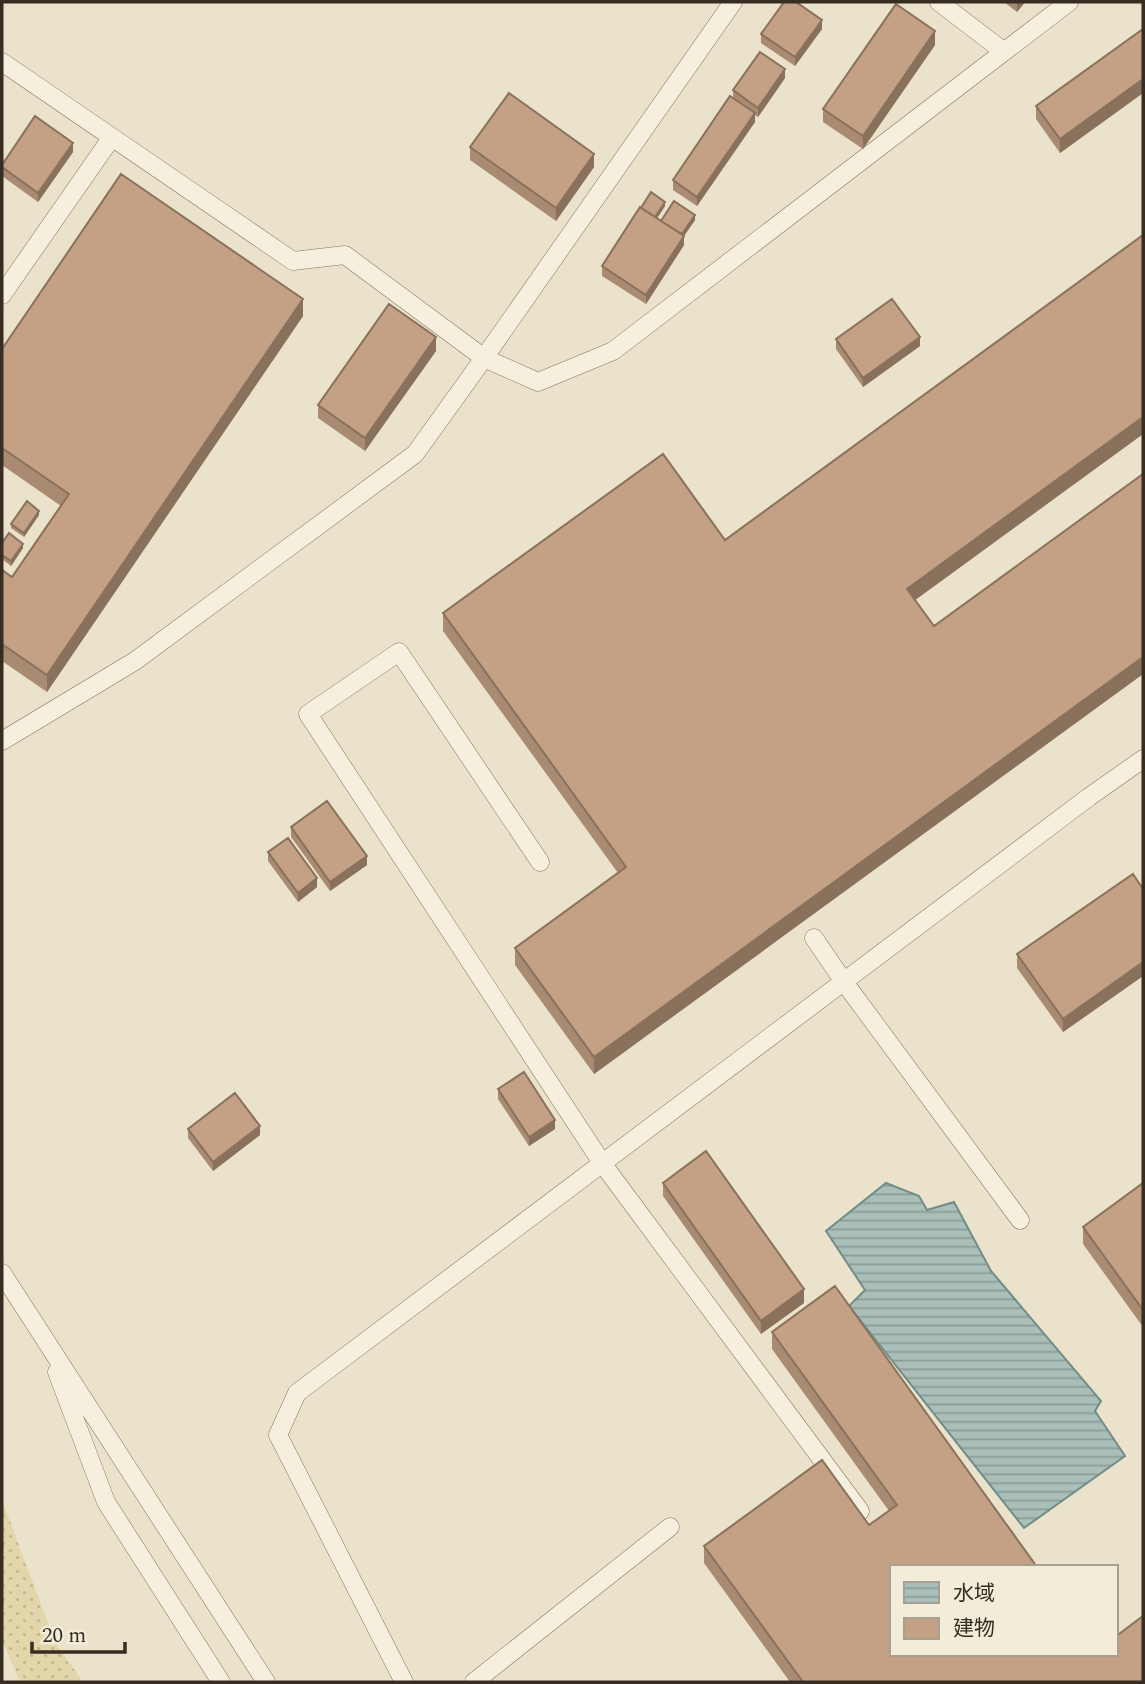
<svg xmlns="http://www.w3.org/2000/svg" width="1145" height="1684" viewBox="0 0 1145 1684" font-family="Spectral,'Noto Sans JP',serif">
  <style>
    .sand { fill: url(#sand-dots) }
    .water { fill: url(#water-rules); stroke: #718d87; stroke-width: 2 }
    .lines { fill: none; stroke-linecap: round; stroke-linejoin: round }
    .lane-casing { stroke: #857560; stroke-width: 19 }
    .lane { stroke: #f6efdd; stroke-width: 18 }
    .wall { fill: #a98a72 }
    .shaded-wall { fill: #89715c }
    .building { fill: #c4a184; stroke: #89715c; stroke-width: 2 }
  </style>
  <defs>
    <pattern id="sand-dots" width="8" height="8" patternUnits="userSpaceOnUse" patternTransform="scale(1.75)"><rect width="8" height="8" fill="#e3d6ab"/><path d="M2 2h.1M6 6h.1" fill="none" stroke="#c3b893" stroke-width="1.8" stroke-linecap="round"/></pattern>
    <pattern id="water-rules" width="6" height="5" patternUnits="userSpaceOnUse" patternTransform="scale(1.75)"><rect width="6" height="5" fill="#aabfba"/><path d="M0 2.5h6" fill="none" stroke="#8b9c97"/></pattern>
  </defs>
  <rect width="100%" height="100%" fill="#eae2ca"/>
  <path class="sand" d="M2,1500L55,1642L83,1682H20L2,1639Z"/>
  <path class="water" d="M886,1183L919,1196L927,1210L954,1202L991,1271L1101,1401L1095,1411L1125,1456L1024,1528L849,1306L865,1290L826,1231Z"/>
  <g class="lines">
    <g class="lane-casing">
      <path id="lane" d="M939,2L1003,51
        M2,62L293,261L345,255L484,358L733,2
        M2,295L112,137
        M2,741L135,661L415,454L484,358L538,382L613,351L1069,2
        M540,862L399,652L308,714L602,1163L860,1511
        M814,938L844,982L1020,1220
        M2,1273L266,1682
        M57,1372L106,1502L221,1682
        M404,1682L278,1435L297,1393L1089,797L1143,759
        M474,1682L670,1527"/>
    </g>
    <use href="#lane" class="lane"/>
  </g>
  <path class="wall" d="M1004,2H1025L1017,12Z
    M822,29L795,66L761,43V34Z
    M1143,29V93L1060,153L1036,119V106Z
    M935,45L863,149L823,122V109Z
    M785,78L758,117L755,115V122L697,206L673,190V180L733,98V90Z
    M470,147L594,167L556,221L470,160Z
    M73,152L38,202L2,176V165Z
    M665,206L657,218L661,221L695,220L684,236V245L646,304L602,276V266Z
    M1143,235V434L915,600L934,626L1143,474V674L594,1074L515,965V948L618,873L443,631V613L725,540Z
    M303,316L47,692L2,661V570L12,577L61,506L2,465V349Z
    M836,339L920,346L863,387L836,349Z
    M436,351L365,451L318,418V405Z
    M39,515L24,537L11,528V524Z
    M2,543L23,548L11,566L2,559Z
    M291,827L367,865L330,891L291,837Z
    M268,852L317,887L298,902L268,861Z
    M1143,889V976L1063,1032L1017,968V954Z
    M498,1089L555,1129L529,1146L498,1099Z
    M188,1129L260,1135L213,1171L188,1138Z
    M663,1183L804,1303L761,1334L663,1196Z
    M1143,1183V1327L1083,1244V1227Z
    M772,1332L1037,1567H891L1143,1682H790L704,1563V1546L869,1525L889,1511L772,1349Z"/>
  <path class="shaded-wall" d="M1018,2H1025L1017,12V3Z
    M822,20V29L795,66V57Z
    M935,31V45L863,149V136Z
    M785,69V78L758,117V108Z
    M1143,79V93L1060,153V139Z
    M755,113V122L697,206V197Z
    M73,143V152L38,202V193Z
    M594,154V167L556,221V208Z
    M665,202V206L654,223V218Z
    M695,215V220L681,240V235Z
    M684,236V245L646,304V295Z
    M303,299V316L47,692V675Z
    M436,337V351L365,451V438Z
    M920,337V346L863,387V378Z
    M1143,417V434L907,606V589Z
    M39,511V515L24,537V533Z
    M23,544V548L11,566V561Z
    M1143,657V674L594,1074V1057Z
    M367,856V865L330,891V882Z
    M317,878V887L298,902V893Z
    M1143,962V976L1063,1032V1019Z
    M555,1120V1129L529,1146V1137Z
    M260,1126V1135L213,1171V1162Z
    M804,1289V1303L761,1334V1321Z"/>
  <path class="building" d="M784,2H796L822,20L795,57L761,34Z
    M896,4L935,31L863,136L823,109Z
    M1143,29V79L1060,139L1036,106Z
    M760,52L785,69L758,108L733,90Z
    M509,93L594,154L556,208L470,147Z
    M730,96L755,113L697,197L673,180Z
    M35,116L73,143L38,193L2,167V165Z
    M121,174L303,299L47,675L2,644V570L12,577L69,494L2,448V349Z
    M651,192L665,202L655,217L641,208Z
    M674,201L695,215L682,234L661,221Z
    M640,207L684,236L646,295L602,266Z
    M1143,235V417L907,589L934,626L1143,474V657L594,1057L515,948L626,867L443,613L663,454L725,540Z
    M892,299L920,337L863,378L836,339Z
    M389,304L436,337L365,438L318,405Z
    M27,501L39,511L24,533L11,524Z
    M9,533L23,544L11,561L2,555V543Z
    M327,801L367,856L330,882L291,827Z
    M288,838L317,878L298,893L268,852Z
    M1133,874L1143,889V962L1063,1019L1017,954Z
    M524,1072L555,1120L529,1137L498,1089Z
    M235,1093L260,1126L213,1162L188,1129Z
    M706,1151L804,1289L761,1321L663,1183Z
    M1143,1183V1310L1083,1227Z
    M835,1286L1037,1567H891V1654H1115V1637L1143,1616V1682H803L704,1546L822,1460L869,1525L897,1505L772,1332Z"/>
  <rect width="1145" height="1684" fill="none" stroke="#372d22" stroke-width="7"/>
  <rect x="890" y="1565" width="228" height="91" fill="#f2ecd9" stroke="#a7a090" stroke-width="2"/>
  <rect x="904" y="1582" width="35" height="21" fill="url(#water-rules)" stroke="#a7a090" stroke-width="2"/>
  <text x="953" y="1600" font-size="21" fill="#372d22">水域</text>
  <rect x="904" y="1618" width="35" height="21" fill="#c4a184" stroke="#a7a090" stroke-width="2"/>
  <text x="953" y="1635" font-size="21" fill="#372d22">建物</text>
  <path d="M32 1642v10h93v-10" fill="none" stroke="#372d22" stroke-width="3.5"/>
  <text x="42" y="1642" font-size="21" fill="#372d22" stroke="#f2ecd9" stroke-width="5" paint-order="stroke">20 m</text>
</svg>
